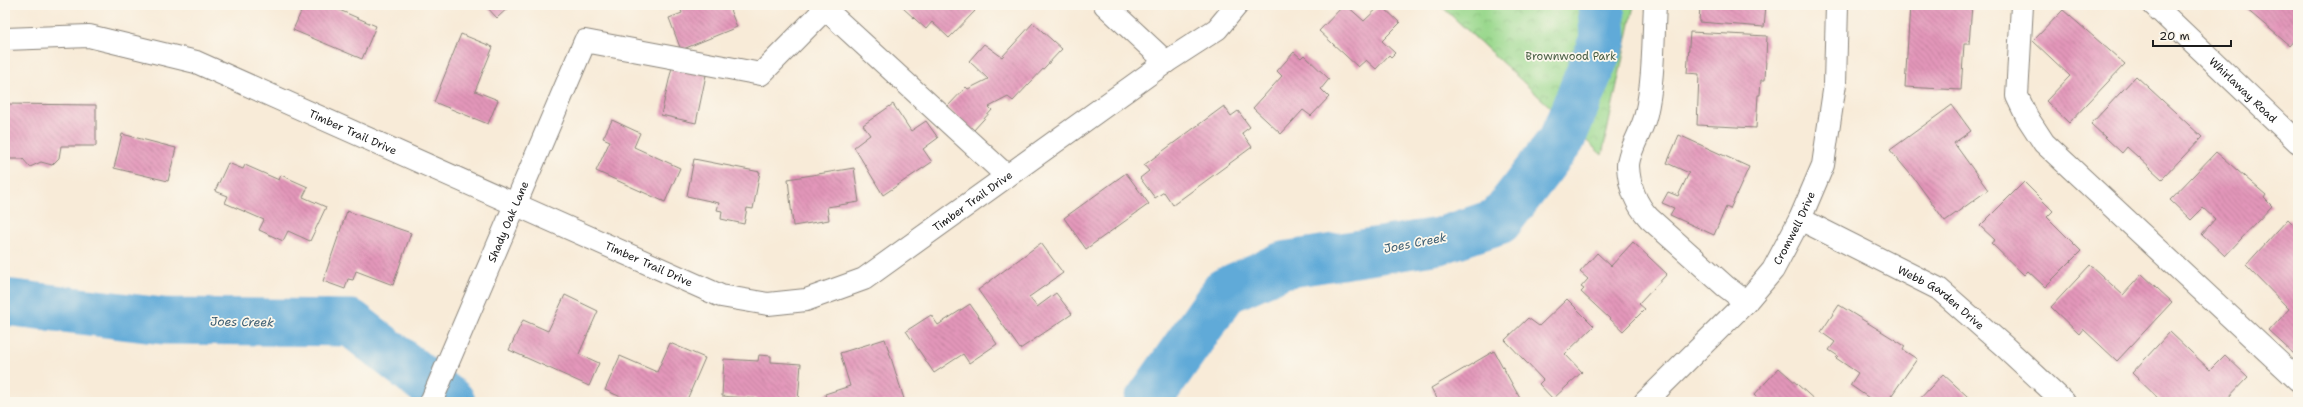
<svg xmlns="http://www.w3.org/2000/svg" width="2303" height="407" viewBox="0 0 2303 407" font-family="'Shantell Sans',sans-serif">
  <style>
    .park { fill: url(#park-crowns); stroke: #5b7a54 }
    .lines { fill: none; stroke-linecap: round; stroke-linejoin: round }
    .river { stroke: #61aad8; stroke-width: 47 }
    .building { fill: url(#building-back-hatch) }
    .minor-casing { stroke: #8a847a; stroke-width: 24 }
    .minor { stroke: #fff; stroke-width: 22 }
    .labels { text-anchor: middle; stroke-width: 3.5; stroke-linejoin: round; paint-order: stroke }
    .park-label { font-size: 11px; fill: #485e44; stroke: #fbf7ec }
    .street-label { font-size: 11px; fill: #1c1c1c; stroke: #fbf7ec }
    .water-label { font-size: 12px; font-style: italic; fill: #3b5c71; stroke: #fbf7ec }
  </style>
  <defs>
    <pattern id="park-crowns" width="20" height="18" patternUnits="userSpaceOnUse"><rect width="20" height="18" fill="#9ad88d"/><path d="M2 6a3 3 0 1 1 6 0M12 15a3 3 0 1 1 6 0" fill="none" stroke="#84b979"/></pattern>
    <pattern id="building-back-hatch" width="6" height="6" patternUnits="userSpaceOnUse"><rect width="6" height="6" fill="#e396ba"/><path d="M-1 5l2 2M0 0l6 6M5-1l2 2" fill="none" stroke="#b77a96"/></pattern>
  </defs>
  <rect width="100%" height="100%" fill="#fbf7ec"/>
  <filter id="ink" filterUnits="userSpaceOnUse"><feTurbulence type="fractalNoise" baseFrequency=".025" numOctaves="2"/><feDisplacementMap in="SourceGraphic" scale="8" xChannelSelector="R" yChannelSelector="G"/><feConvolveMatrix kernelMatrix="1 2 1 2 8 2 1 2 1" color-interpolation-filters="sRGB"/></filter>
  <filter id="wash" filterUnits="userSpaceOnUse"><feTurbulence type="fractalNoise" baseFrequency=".012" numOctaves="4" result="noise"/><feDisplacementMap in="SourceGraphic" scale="16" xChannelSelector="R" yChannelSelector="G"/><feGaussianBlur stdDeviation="0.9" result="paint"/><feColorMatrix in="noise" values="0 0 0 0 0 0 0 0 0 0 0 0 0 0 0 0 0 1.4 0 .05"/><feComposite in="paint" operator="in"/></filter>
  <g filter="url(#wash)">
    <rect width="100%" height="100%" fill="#f8ebd8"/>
    <path class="park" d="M1440,5H1634L1602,155Z"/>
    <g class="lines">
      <path class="river" d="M5,302L163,321L351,323L452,402
        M1147,402L1225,291L1283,265L1439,241L1499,221L1562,139L1603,39L1601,5"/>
    </g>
    <g id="blocks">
      <path class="building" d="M304,5H328L376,26L362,59L293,30Z
        M485,5H511L497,18Z
        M679,5H728L737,27L681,50L669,18L682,13Z
        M906,5H968L975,11L949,38L932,22L926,29L903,8Z
        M1344,5H1346L1364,21L1381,5L1400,23L1382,41L1395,53L1391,57L1389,55L1376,69L1366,60L1358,67L1319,31Z
        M1700,5H1766L1764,27L1699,22Z
        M1910,5H1972L1969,44H1964L1961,90L1905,87Z
        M2246,5H2298V37L2290,46L2245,8Z
        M2063,10L2125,64L2069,123L2046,101L2070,76L2033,41Z
        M1033,23L1062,49L1013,101L1008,97L989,107L992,110L973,131L947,107L966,87L968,89L988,79L969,61L984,44L1002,57Z
        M1690,32L1767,36L1765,80H1761L1760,95H1758L1756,128L1697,125L1699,74L1687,73Z
        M461,34L493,47L475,91L498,100L488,124L434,102Z
        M1294,52L1301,58L1304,55L1329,79L1321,89L1329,97L1311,116L1303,110L1281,134L1253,108L1282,76L1277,71Z
        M672,67L706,75L696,123L661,115Z
        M2136,76L2202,137L2162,179L2127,147L2122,153L2091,124Z
        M5,104L96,105V146H61L59,158L52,165L41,162L30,167L23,159H5Z
        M893,104L911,131L926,121L938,138L923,149L932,162L883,195L854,147L870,135L863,125Z
        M1952,105L1971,131L1954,143L1988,190L1945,221L1916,181L1890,150Z
        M1224,106L1231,116L1238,111L1250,127L1242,133L1252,147L1173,205L1164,192L1155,198L1140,178L1149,171L1144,165Z
        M612,120L640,133L634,147L680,168L665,202L596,171L610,141L603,138Z
        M122,134L176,148L168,181L114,168Z
        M1679,135L1749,167L1730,209L1726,207L1714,235L1670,215L1674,208L1662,203L1668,192L1678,196L1689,173L1667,163Z
        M2216,152L2266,195L2264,198L2272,206L2225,256L2202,234L2215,219L2203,208L2191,220L2170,200Z
        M694,159L760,172L753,209L747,208L744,224L721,219L722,211L717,210L719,203L687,196Z
        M228,163L243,169L245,165L279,180L281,175L308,187L303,197L326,207L310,241L288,231L283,241L259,230L264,220L225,203L228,196L215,191Z
        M854,168L859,202L827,207L829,220L793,226L788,179Z
        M1126,173L1149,204L1086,249L1064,218Z
        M2024,182L2053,211L2047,217L2081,251L2045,287L2028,271L2024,275L1991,243L1995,240L1980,226Z
        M347,211L411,233L393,285L356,271L353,280L348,279L345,289L323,281Z
        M2288,219L2298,229V350L2294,354L2269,331L2289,309L2246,265Z
        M1633,242L1667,274L1639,304L1645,309L1623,331L1581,292L1584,289L1581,287L1588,279L1580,272L1597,253L1611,266Z
        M1041,243L1063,273L1029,297L1037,307L1056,293L1072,314L1020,349L978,290Z
        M2090,265L2123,295L2142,274L2172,302L2117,361L2083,329L2079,334L2051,307Z
        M565,295L598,311L579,354L599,363L589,386L509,350L523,320L548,331Z
        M1567,299L1594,326L1565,354L1582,372L1553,399L1539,384L1543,380L1505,340L1528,318L1539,326Z
        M970,304L997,344L969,363L963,354L934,373L906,331L931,315L938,325Z
        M1839,305L1905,346L1903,350L1917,359L1887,402H1875L1850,385L1858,373L1836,358L1838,356L1829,350L1835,342L1821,332Z
        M2170,332L2210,370L2225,355L2248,377L2224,402H2162L2132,373Z
        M885,339L905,402H827L825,394L850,386L840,353Z
        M670,343L705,358L686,402H627L628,400L605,390L620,356L657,372Z
        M1494,351L1522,402H1439L1431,388Z
        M759,355L771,356V362L801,364L798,401L757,402V399L722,396L724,359L758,361Z
        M1779,368L1817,402H1761L1754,395Z
        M1943,374L1967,396L1974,402H1917Z"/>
    </g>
  </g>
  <g filter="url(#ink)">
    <use href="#blocks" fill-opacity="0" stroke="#8a847a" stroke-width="1"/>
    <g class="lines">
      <g class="minor-casing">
        <g id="minor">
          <path d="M821,5L1007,176"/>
          <path d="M1105,5L1166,62"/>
          <path d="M1655,5C1653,41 1654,79 1646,114C1643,130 1628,151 1628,166C1629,186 1635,203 1649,218L1725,286L1746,302"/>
          <path d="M2022,5L2017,96L2027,117L2044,143L2298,380"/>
          <path id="s1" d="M2154,5L2298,142"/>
          <path id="s2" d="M5,39L89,36L196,62L721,296L768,304L806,300L864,279L1166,62L1217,29L1237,5"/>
          <path id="s3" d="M1800,219L1939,289L2005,347L2064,402"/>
          <path id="s4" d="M431,402L585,41L761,74L825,9"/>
          <path id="s5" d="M1645,402L1746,302L1773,270L1800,219L1823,165L1835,84L1837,5"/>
        </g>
      </g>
      <use href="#minor" class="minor"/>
    </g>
  </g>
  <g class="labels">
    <g class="park-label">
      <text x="1571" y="60">Brownwood Park</text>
    </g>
    <g class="street-label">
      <text dy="4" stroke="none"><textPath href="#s1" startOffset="123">Whirlaway Road</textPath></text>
      <text dy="4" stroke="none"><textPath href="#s2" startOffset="366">Timber Trail Drive</textPath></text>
      <text dy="4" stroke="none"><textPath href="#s2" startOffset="1050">Timber Trail Drive</textPath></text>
      <text dy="4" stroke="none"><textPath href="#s4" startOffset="196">Shady Oak Lane</textPath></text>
      <text dy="4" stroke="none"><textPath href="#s5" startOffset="231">Cromwell Drive</textPath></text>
      <text dy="4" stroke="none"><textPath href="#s2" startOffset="690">Timber Trail Drive</textPath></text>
      <text dy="4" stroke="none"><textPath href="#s3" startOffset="162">Webb Garden Drive</textPath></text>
    </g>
    <g class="water-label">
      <text transform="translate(1415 243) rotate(-11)" y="4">Joes Creek</text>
      <text transform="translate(242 322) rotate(1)" y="4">Joes Creek</text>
    </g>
  </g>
  <rect width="2303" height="407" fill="none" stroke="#fbf7ec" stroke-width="20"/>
  <path d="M2153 40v6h78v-6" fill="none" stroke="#1c1c1c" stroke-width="2"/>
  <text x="2159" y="40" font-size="12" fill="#1c1c1c" stroke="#fbf7ec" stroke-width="3" paint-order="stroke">20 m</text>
</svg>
